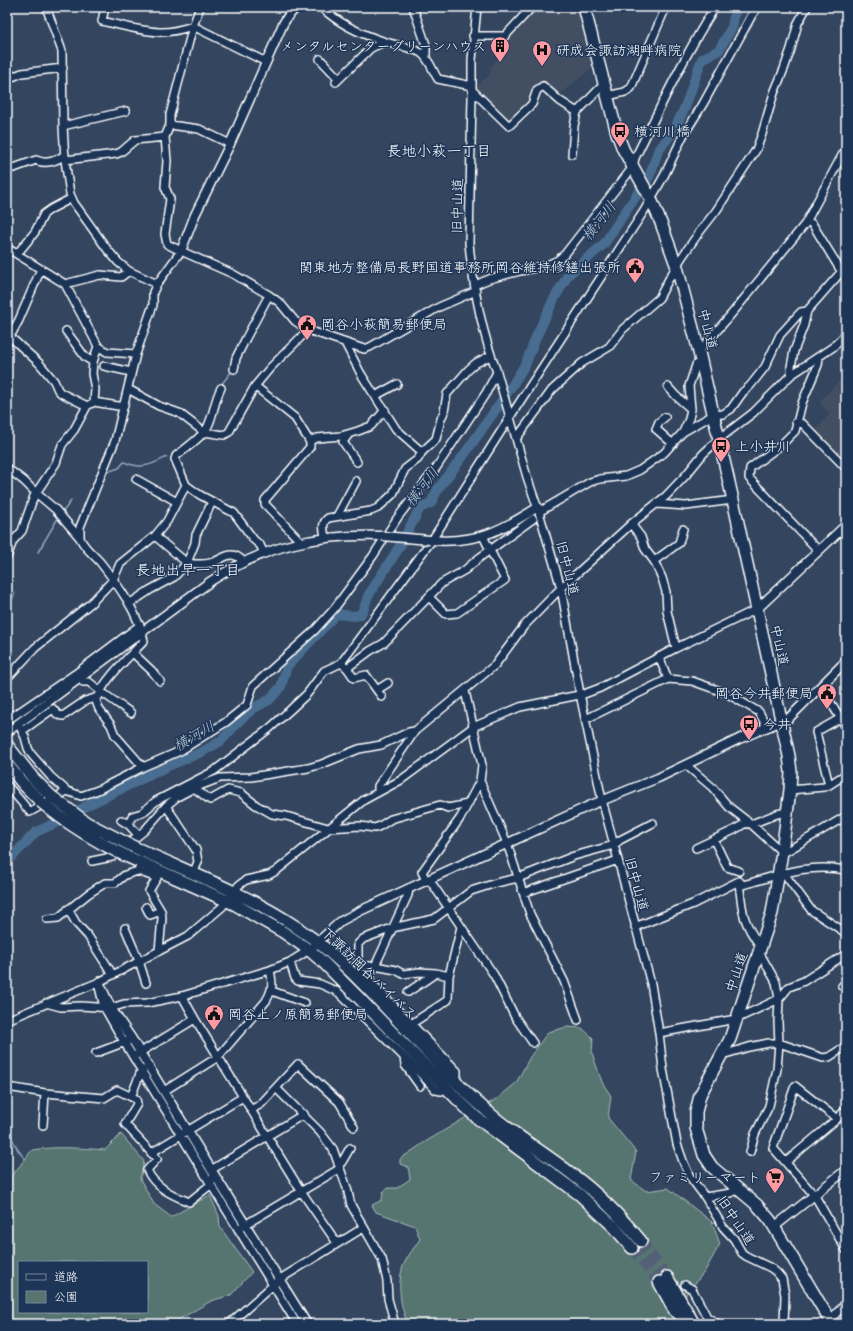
<svg xmlns="http://www.w3.org/2000/svg" width="853" height="1331" viewBox="0 0 853 1331" font-family="Kalam,'Klee One',sans-serif">
  <style>
    .built { fill: #425064 }
    .green { fill: #577471; stroke: #abbab8; fill-rule: evenodd }
    .lines { fill: none; stroke-linecap: round; stroke-linejoin: round }
    .stream { stroke: #91a7bc; stroke-width: 1.5 }
    .river { stroke: #486d90; stroke-width: 10 }
    .trunk-tunnel { stroke: #526177; stroke-width: 11; stroke-dasharray: 11 5.5; stroke-linecap: butt }
    .minor-casing { stroke: #fff; stroke-width: 10 }
    .tertiary-casing { stroke: #fff; stroke-width: 11 }
    .trunk-casing { stroke: #fff; stroke-width: 14 }
    .motorway-casing { stroke: #fff; stroke-width: 15 }
    .minor { stroke: #1d3557; stroke-width: 7 }
    .tertiary { stroke: #1d3557; stroke-width: 8 }
    .trunk { stroke: #1d3557; stroke-width: 11 }
    .motorway { stroke: #1d3557; stroke-width: 12 }
    .tertiary-bridge-casing { stroke: #fff; stroke-width: 11; stroke-linecap: butt }
    .trunk-bridge-casing { stroke: #fff; stroke-width: 14; stroke-linecap: butt }
    .tertiary-bridge { stroke: #1d3557; stroke-width: 8 }
    .trunk-bridge { stroke: #1d3557; stroke-width: 11 }
    .labels { text-anchor: middle; stroke-width: 3; stroke-linejoin: round; paint-order: stroke }
    .poi-label { font-size: 14px; fill: #fff; stroke: #1d3557; text-anchor: start }
    .street-label { font-size: 14px; fill: #fff; stroke: #1d3557 }
    .neighbourhood-label { font-size: 15px; fill: #fff; stroke: #1d3557 }
    .water-label { font-size: 15px; font-style: italic; fill: #b6c5d3; stroke: #1d3557 }
  </style>
  <rect width="100%" height="100%" fill="#33455f"/>
  <filter id="ink" filterUnits="userSpaceOnUse"><feTurbulence type="fractalNoise" baseFrequency=".025" numOctaves="2"/><feDisplacementMap in="SourceGraphic" scale="8" xChannelSelector="R" yChannelSelector="G"/><feConvolveMatrix kernelMatrix="1 2 1 2 8 2 1 2 1" color-interpolation-filters="sRGB"/></filter>
  <g filter="url(#ink)">
    <path class="built" d="M535,7H580L596,65L557,96L544,84L533,100L510,124L474,89L491,73L490,68L510,46L505,39Z
      M846,374V463L815,431L830,414L819,402Z"/>
    <path class="green" d="M567,1027L582,1028L593,1038L592,1053L602,1082L611,1096L608,1118L636,1152L631,1180L646,1191L668,1188L712,1222L720,1244L705,1271L680,1302L679,1324H408C400,1307 397,1284 403,1266C407,1256 415,1247 420,1239L415,1226L376,1212L372,1205L382,1200L383,1192L388,1188H397L410,1179L408,1167L400,1164V1159L425,1142L498,1098L516,1083L530,1057L548,1032Z
      M121,1134L144,1161L140,1179L154,1204L171,1217L210,1195L219,1216L220,1227L252,1272L231,1295L211,1301L171,1324H7V1182L32,1150C57,1146 80,1148 105,1150ZM19,1262H147V1312H19Z"/>
    <g class="lines">
      <path class="stream" d="M42,7L44,12
        M59,117L61,155
        M61,161L64,175
        M107,254L118,268
        M221,385L232,371
        M107,472L119,468L124,462C142,470 151,465 167,457
        M62,513L71,501
        M38,552L58,518
        M7,610L15,593
        M7,1129L18,1150L25,1159
        M842,1324V1319L846,1312"/>
      <path class="river" d="M7,862L36,832L58,822L90,804L168,766L202,752L221,741L241,719L254,708L269,700L281,687L287,666L336,614L354,616L360,615L364,608L368,596L400,546L420,508L431,503L438,489L464,455L512,386L526,363L536,337L553,301L568,275L604,244L650,175L658,151L674,130L685,107L702,59L719,50L732,27L735,11L739,7"/>
      <path class="trunk-tunnel" d="M641,1241L667,1277
        M632,1248L659,1282"/>
      <g class="minor-casing">
        <path id="minor" d="M46,7L62,51L63,126L65,160L70,194L74,203L107,249L118,262L129,271L157,284
          M105,7L102,21C121,25 143,32 163,32C173,32 183,29 193,26
          M200,7L193,26L266,62
          M321,7C338,23 363,35 386,42C395,45 414,48 421,53C429,58 433,72 438,79L472,86
          M413,7L426,45V58
          M477,7L472,60V97L469,243C473,285 482,333 497,372L527,477L539,512L561,588L580,694L602,800L651,984L659,1033L663,1069L677,1144L683,1161L690,1177L705,1197L723,1227L734,1239L742,1253L746,1256L771,1268L777,1273L782,1279L785,1295L784,1324
          M473,36H505L532,7
          M320,59L339,79
          M7,79L22,73L63,68
          M336,82L371,48L384,42
          M472,90L509,126L532,104L537,90L543,86L560,101L577,112L604,84
          M607,96L625,92L631,88L666,7
          M170,125L199,129L230,144
          M63,126L126,111
          M165,137L167,161L165,187L170,199L165,234L167,244L181,251L233,274L269,295L280,303L295,321L308,330L364,349L370,347L439,307L476,291
          M572,154L574,126L577,112
          M65,160L116,154L121,152L135,140L165,137L170,125V115L193,26
          M14,168L36,160C46,165 56,161 65,155
          M807,220L813,225L841,271L846,276
          M7,248L65,284L98,346L93,362L92,374L95,389L94,402
          M17,254L35,232L44,214L51,209L72,198
          M65,284L100,275L121,277L129,271
          M475,285L489,279L520,271L545,266L558,260L565,254L633,167L635,158C660,108 685,54 715,7
          M66,331L85,357L93,362
          M7,334L39,363L54,381L58,390L61,393L87,406
          M7,342L19,320L41,269
          M345,343L361,374L396,429L422,452
          M98,346L107,352L136,354
          M698,348L703,347L734,311L805,224L846,148
          M819,357L818,365L802,403L795,431L781,445L750,468L749,478L819,551
          M104,366L131,372
          M234,369L236,358L246,338L269,295
          M791,375V367L794,351L804,325L807,311L842,271
          M255,386L295,418L310,442V447L265,500V504L301,542
          M668,387L676,396L691,409
          M128,389L159,406L179,413L204,432L224,435L229,432L255,386L270,368L308,330
          M375,396L397,384
          M665,417L659,422L656,429L673,444
          M796,422L803,424L846,468
          M683,432L689,419L691,409L689,386L696,365L701,363
          M349,434L343,442L357,462
          M516,439L552,390L582,363L609,347L623,329L659,298L670,277L682,257L698,234L716,211L756,150L762,134L774,93L784,69L791,49L798,23L807,7
          M309,441L317,438L341,436L358,431L371,426L385,410
          M7,468L24,481L36,493L55,509L80,538C84,548 93,554 100,562C118,585 138,612 144,641C132,654 103,680 99,696L95,698L85,701L63,716L58,715L53,709L22,731
          M136,479L177,502
          M186,485L200,495L234,513L254,540L260,545L264,553
          M657,504L686,506L733,500
          M539,512L590,482L600,479L626,476L640,470L664,453L683,432L713,415L723,414L731,409L743,392L750,386L765,367L780,335L798,315L801,312L807,311
          M337,516L356,481
          M631,524L641,537L645,549L654,561L662,578L666,592L667,611L676,648
          M155,536L187,563L195,543L196,535L212,502
          M325,537C324,530 321,523 328,518L371,511L378,508L393,494L405,469L418,459L422,452L436,439L441,419L444,412L447,394L468,370L476,363L490,356
          M80,538V527L115,441L136,354L153,305V292L157,284L181,251
          M7,557L13,541L22,531L34,496L56,463L62,445L74,430L87,406L94,402L118,406H124
          M654,561L679,543L683,529
          M429,597L446,614L457,613L505,580L483,536
          M129,604L150,590L174,577L187,563C195,564 202,565 210,563C224,560 230,547 244,562
          M133,653L152,671L160,681
          M659,657L668,679
          M341,663L347,668L370,651L384,643L442,583L465,570L479,558L533,519
          M347,668L354,678L366,675L382,697
          M7,678L35,648L91,603L113,580L120,564L155,536L167,521L186,485L175,459L176,456C185,449 202,437 207,428C214,415 214,401 221,388
          M83,682H89C102,693 117,703 131,713
          M821,687L846,727
          M377,690L388,683
          M465,691L482,765L480,781L461,817L422,872L426,880L431,882L494,975L515,1017L533,1043
          M95,698L99,709L111,725L115,735L143,767
          M7,712L12,717L75,674L140,625
          M586,719L668,679L692,681L726,693L759,712L767,727
          M21,729L25,737L28,748L31,754L51,777L67,791L81,796L98,790L143,767L180,751L226,722L247,705L253,686L315,630L334,609L373,556L398,517L436,468L486,393L497,372
          M686,765L712,787L729,807L751,824L782,852L787,851L846,816
          M480,781L507,843L530,914L564,981L578,1020
          M7,785L30,812L67,791
          M829,785L816,732L846,715
          M194,788L210,800L228,790L241,793L256,805L272,814L286,816L328,828L360,826L375,828L380,826L391,819L440,805L448,808L468,804
          M790,790L824,787L829,785L846,774
          M378,792V786L415,731L495,665L524,626L561,588L631,524L666,496L686,475L703,454L719,439L753,413L791,375L833,347L846,334
          M166,806L196,850L198,862L193,874
          M121,820L129,825L138,835
          M129,825L132,816L142,813L156,801L214,771L270,728L290,710L307,694L324,671L341,663L432,540L510,417L644,211L664,176L683,136L703,104L752,15L758,7
          M714,840L727,867L739,871
          M696,848L734,830L744,824L754,823L777,814L787,812
          M92,861L112,857L145,830L166,806L177,797L194,788L220,778L251,777L308,768L322,764L359,749L381,745L409,732L415,731
          M140,867L138,871L157,878L149,891L161,911
          M785,872L786,876L811,910L846,933
          M739,881C742,911 742,922 761,947
          M523,893L618,860
          M146,907L150,915L161,911L162,918L159,951
          M68,909L76,923L88,936L113,975
          M47,919L58,918L88,894L105,883H115L125,875L138,871
          M635,927L693,904L739,881L743,885C779,875 807,863 846,870
          M125,928L139,961L146,983
          M290,962L295,978L298,981L320,984L338,992L417,1070L436,1090L441,1091
          M359,966H375L408,895L409,888
          M449,976L461,927
          M369,980L375,966L396,970L403,974L419,972L436,973
          M842,986L846,983
          M99,987L104,1007L124,1042L238,1229
          M272,991L305,1003
          M408,992L436,973L449,976L448,1000L411,1024
          M182,996L195,1019L301,1191L337,1243
          M46,1003L61,1007L81,1006L111,1008L124,1004L147,1003L182,996L270,970L290,962L309,950
          M7,1020L99,982L188,936L222,907L239,885L246,880L269,875L276,871L364,800L401,780L473,727L520,707L584,694L600,688L676,648L757,609
          M659,1033L736,1019L779,999L789,987L804,981L846,954
          M7,1045V1057
          M96,1053L128,1041
          M136,1055L195,1019
          M722,1055L749,1047L769,1043H779L823,1058L829,1057L846,1046
          M404,1057L405,1065L420,1086
          M457,1075V1071L361,972L358,964V944L363,939L392,928L434,919L471,891L496,883L518,878L574,856L614,845L620,840L653,823
          M7,1087L45,1093L104,1098L117,1090L136,1099L137,1104L125,1124L157,1159L147,1170C155,1188 173,1195 189,1202L209,1186L214,1174
          M276,1088L320,1132L333,1149L347,1188L351,1205L382,1259L387,1281L388,1299L395,1324
          M164,1091L218,1057L266,1001C273,989 273,984 270,970
          M131,1097L141,1071L143,1070
          M251,1110L261,1104L298,1064L339,1102L354,1127
          M837,1119L846,1109
          M43,1125L45,1093
          M750,1152L755,1134L769,1106L777,1069L779,1043L778,1022L779,999L776,982L759,952
          M151,1153L243,1097
          M786,1162L837,1119L795,1086L773,1148L815,1196L846,1250
          M338,1164L342,1162L350,1148
          M211,1170L304,1114
          M705,1197L731,1193L738,1189
          M685,1285L692,1289L707,1317L718,1324
          M830,1320L846,1303
          M229,1324L280,1279L363,1228
          M297,1324L238,1229L339,1169"/>
      </g>
      <g class="tertiary-casing">
        <path id="tertiary" d="M181,251L195,215L230,144L283,24L288,16L297,7
          M430,540C475,544 501,531 538,507
          M757,609L846,525
          M7,732L211,581C266,545 317,534 382,536
          M309,950L341,921L362,910L591,805L658,778L739,739L789,718L846,661
          M99,982L111,1008L132,1039L214,1174L307,1324
          M774,1227L846,1170"/>
      </g>
      <g class="trunk-casing">
        <path id="trunk" d="M584,7L617,133L623,149L651,199L661,223L677,267L698,348L733,500L789,756L791,772L790,790L782,852L772,913L730,1039L700,1095L696,1112V1128L704,1155L712,1167L757,1205L770,1220L832,1324
          M7,745L33,778L51,796
          M7,764L23,784L41,802
          M134,847C188,872 245,893 295,926C303,932 311,937 319,943C380,994 427,1059 487,1111C514,1135 545,1153 573,1175C599,1194 621,1217 641,1241
          M126,856L234,904L283,932L309,950L324,963L360,999L456,1098L477,1118L580,1195L614,1227L632,1248
          M667,1277L694,1324
          M659,1282L675,1311"/>
      </g>
      <g class="motorway-casing">
        <path id="motorway" d="M671,1304L682,1317L686,1324"/>
      </g>
      <use href="#minor" class="minor"/>
      <use href="#tertiary" class="tertiary"/>
      <use href="#trunk" class="trunk"/>
      <use href="#motorway" class="motorway"/>
      <g class="tertiary-bridge-casing">
        <path id="tertiary-bridge" d="M382,536L430,540"/>
      </g>
      <g class="trunk-bridge-casing">
        <path id="trunk-bridge" d="M51,796L87,823L134,847
          M41,802C67,824 95,841 126,856"/>
      </g>
      <use href="#tertiary-bridge" class="tertiary-bridge"/>
      <use href="#trunk-bridge" class="trunk-bridge"/>
    </g>
  </g>
  <defs>
    <g id="building-pin" transform="scale(1)"><path d="M0 17L-7.5 6A9.5 9.5 0 1 1 7.5 6Z" fill="#ff9aa2" stroke="#1d3557"/><path d="M-4-6H4V6H1V3H-1V6H-4ZM-2.5-4.3h1.7v1.8h-1.7ZM.8-4.3h1.7v1.8H.8ZM-2.5-1h1.7V.8h-1.7ZM.8-1h1.7V.8H.8Z" fill="#111"/></g>
    <g id="hospital-pin" transform="scale(1)"><path d="M0 17L-7.5 6A9.5 9.5 0 1 1 7.5 6Z" fill="#ff9aa2" stroke="#1d3557"/><path d="M-5-5h3v3.5h4V-5h3V5h-3V1.5h-4V5h-3Z" fill="#111"/></g>
    <g id="bus-pin" transform="scale(1)"><path d="M0 17L-7.5 6A9.5 9.5 0 1 1 7.5 6Z" fill="#ff9aa2" stroke="#1d3557"/><path d="M-5-6H5V4H4V6H2V4H-2V6H-4V4H-5ZM-3.5-4V0h7V-4ZM-3.5 1.2v1.5H-2V1.2ZM2 1.2v1.5H3.5V1.2Z" fill="#111"/></g>
    <g id="civic-pin" transform="scale(1)"><path d="M0 17L-7.5 6A9.5 9.5 0 1 1 7.5 6Z" fill="#ff9aa2" stroke="#1d3557"/><path d="M-.6-6.5H3V-4.5H.6V-3L4-1V1h2V6H-6V1h2V-1L-.6-3ZM-1.2 2.5V6h2.4V2.5Z" fill="#111"/></g>
    <g id="supermarket-pin" transform="scale(1)"><path d="M0 17L-7.5 6A9.5 9.5 0 1 1 7.5 6Z" fill="#ff9aa2" stroke="#1d3557"/><path d="M-6-5.5h2.5l.6 2H6L4.5 2H-2.5L-4.4-4H-6ZM-1.5 3.2a1.3 1.3 0 1 0 .1 0ZM3 3.2a1.3 1.3 0 1 0 .1 0Z" fill="#111"/></g>
  </defs>
  <g fill-rule="evenodd">
    <use href="#building-pin" x="500" y="46"/>
    <use href="#hospital-pin" x="542" y="50"/>
    <use href="#bus-pin" x="620" y="131"/>
    <use href="#civic-pin" x="635" y="267"/>
    <use href="#civic-pin" x="307" y="324"/>
    <use href="#bus-pin" x="721" y="446"/>
    <use href="#civic-pin" x="827" y="693"/>
    <use href="#bus-pin" x="749" y="724"/>
    <use href="#civic-pin" x="214" y="1014"/>
    <use href="#supermarket-pin" x="775" y="1177"/>
  </g>
  <g class="labels">
    <g class="poi-label">
      <text x="486" y="51" text-anchor="end">メンタルセンターグリーンハウス</text>
      <text x="556" y="55">研成会諏訪湖畔病院</text>
      <text x="634" y="136">横河川橋</text>
      <text x="621" y="272" text-anchor="end">関東地方整備局長野国道事務所岡谷維持修繕出張所</text>
      <text x="321" y="329">岡谷小萩簡易郵便局</text>
      <text x="735" y="451">上小井川</text>
      <text x="813" y="698" text-anchor="end">岡谷今井郵便局</text>
      <text x="763" y="729">今井</text>
      <text x="228" y="1019">岡谷上ノ原簡易郵便局</text>
      <text x="761" y="1182" text-anchor="end">ファミリーマート</text>
    </g>
    <g class="street-label">
      <text transform="translate(457 206) rotate(-89)" y="5">旧中山道</text>
      <text transform="translate(708 329) rotate(76)" y="5">中山道</text>
      <text transform="translate(568 568) rotate(76)" y="5">旧中山道</text>
      <text transform="translate(780 645) rotate(78)" y="5">中山道</text>
      <text transform="translate(637 884) rotate(75)" y="5">旧中山道</text>
      <text transform="translate(736 972) rotate(-71)" y="5">中山道</text>
      <text transform="translate(369 973) rotate(44)" y="5">下諏訪岡谷バイパス</text>
      <text transform="translate(736 1220) rotate(56)" y="5">旧中山道</text>
    </g>
    <g class="neighbourhood-label">
      <text x="439" y="156">長地小萩一丁目</text>
      <text x="188" y="575">長地出早一丁目</text>
    </g>
    <g class="water-label">
      <text transform="translate(599 221) rotate(-52)" y="5">横河川</text>
      <text transform="translate(422 487) rotate(-51)" y="5">横河川</text>
      <text transform="translate(194 736) rotate(-30)" y="5">横河川</text>
    </g>
  </g>
  <rect width="853" height="1331" fill="none" stroke="#1d3557" stroke-width="24"/>
  <rect x="12" y="12" width="829" height="1307" fill="none" stroke="#fff" stroke-width="1.5" filter="url(#ink)"/>
  <rect x="18" y="1261" width="130" height="52" fill="#1d3557" stroke="#77869a"/>
  <rect x="26" y="1274" width="20" height="6" fill="#1d3557" stroke="#77869a"/>
  <text x="54" y="1281" font-size="12" fill="#ffffff">道路</text>
  <rect x="26" y="1291" width="20" height="12" fill="#577471" stroke="#77869a"/>
  <text x="54" y="1301" font-size="12" fill="#ffffff">公園</text>
</svg>
